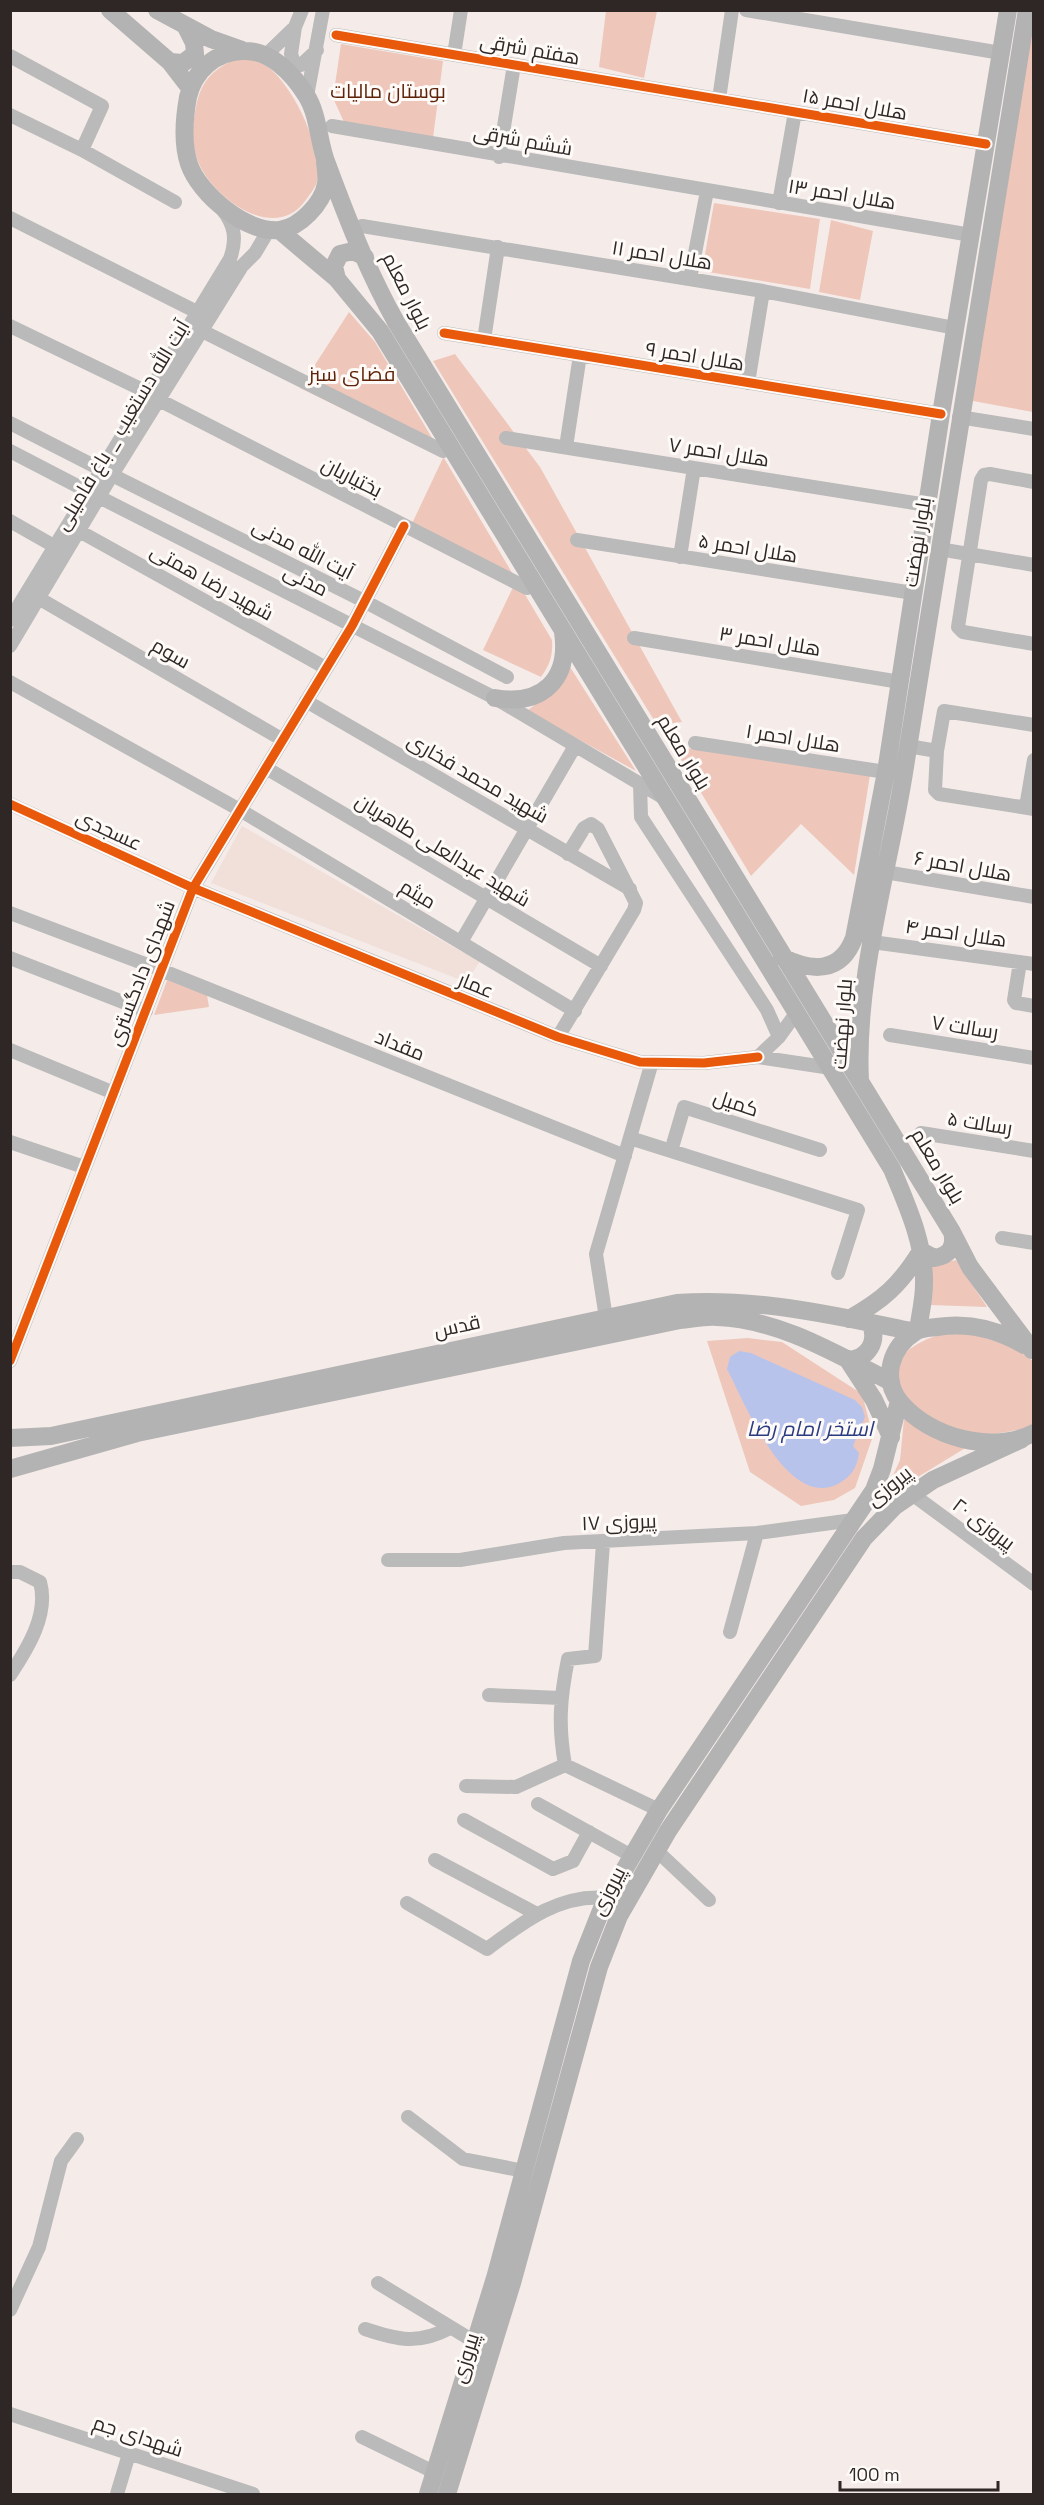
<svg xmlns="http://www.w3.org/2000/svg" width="1044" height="2505" viewBox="0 0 1044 2505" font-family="'Space Grotesk',Cairo,sans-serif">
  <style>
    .built { fill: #f1dfd9 }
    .green { fill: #eec7ba }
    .water { fill: #b8c3ec }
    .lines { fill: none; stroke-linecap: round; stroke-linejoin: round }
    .minor { stroke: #bababb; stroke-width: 14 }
    .major { stroke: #b4b3b3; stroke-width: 18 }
    .cycleway-casing { stroke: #fdfaf8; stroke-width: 13 }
    .cycleway { stroke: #e8590c; stroke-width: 9 }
    .labels { text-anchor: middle; stroke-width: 6; stroke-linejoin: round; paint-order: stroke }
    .street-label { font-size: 20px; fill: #2e2725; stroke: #fdfaf8 }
    .park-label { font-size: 20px; fill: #5f2309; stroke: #fdfaf8 }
    .water-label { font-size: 21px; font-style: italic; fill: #2a3b81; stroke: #fdfaf8 }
  </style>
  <rect width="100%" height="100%" fill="#f5ece9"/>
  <path class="built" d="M242,826L462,952L469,944L485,954L466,982L211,883Z"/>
  <path class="green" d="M606,11H657L644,78L599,67Z
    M1033,11V412L962,399Z
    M341,44L443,61L433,138L344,122L333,98Z
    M242,57C250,60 262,62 268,67C294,87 323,148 317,182C315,188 309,196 305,201C273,246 203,192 195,152C191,137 193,121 196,107C201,79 216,66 242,57Z
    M714,203L820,219L810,289L702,271Z
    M831,220L873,231L860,300L819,292Z
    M349,312L375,342L552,640C553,655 550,665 541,677L483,650L515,583L408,532L443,458L300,388Z
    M455,354L540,467L682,722L657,725L433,361Z
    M570,667L636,771L527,711L561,684Z
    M673,746L870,775L854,875L801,824L751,876Z
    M168,978L207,995L209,1007L154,1015Z
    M956,1260L987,1307L930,1305L932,1265Z
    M968,1330L1008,1343L1033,1361V1426C986,1439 960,1438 919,1409C911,1403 901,1395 899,1385C897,1377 899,1365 900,1357C921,1338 940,1333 968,1330Z
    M748,1338L782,1342L862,1394L873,1436L855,1488L834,1500L801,1506L750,1472L707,1341Z
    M904,1419L967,1447L895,1491L890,1482L900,1460Z"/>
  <path class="water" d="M739,1351L751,1353L855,1400L862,1407L865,1417L853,1446L859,1453C857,1469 850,1478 836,1485C785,1507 744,1401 727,1369L730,1357Z"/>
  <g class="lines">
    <path class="minor" d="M746,10L1001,53
      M295,27L291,54L294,63L301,65L317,50
      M336,35L986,144
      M266,55L295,27L302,10
      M454,55L461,10
      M10,56L102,106L82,150
      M307,96L323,10
      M719,99L732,10
      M10,115L82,150L175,202
      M332,126L971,235
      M499,157L514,65
      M779,203L795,112
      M10,218L197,312
      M362,226L763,291L955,328
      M690,279L707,191
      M10,326L147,392
      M202,331L443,451
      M444,333L941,414
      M484,340L498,247
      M748,383L763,291
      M159,400L527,588
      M959,417L1034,429
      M10,423L100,469
      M506,438L927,505
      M566,447L580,355
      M10,451L87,491
      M112,475L364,601L507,677
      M1034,482L990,474L984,475L981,480L958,627L963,632L1034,644
      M99,497L495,698L664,798
      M10,521L54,546
      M79,531L326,668
      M577,540L913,593
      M939,549L1034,565
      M680,557L694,468
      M40,599L283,740
      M10,620L230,259C237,239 235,225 222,209
      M634,638L900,682
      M10,646L112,475L242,266L255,253L270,228
      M10,682L240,810L575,1011
      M306,701L630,889
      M1034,725L944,711L937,751L935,790L939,794L1034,809
      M695,743L886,772
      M908,746L937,751
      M266,768L601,966
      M640,784L641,817L767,1010L779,1037
      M10,804L193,888L558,1037L640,1062L704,1063L758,1057
      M1026,807L1034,760
      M885,872L1034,897
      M10,913L161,970L625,1156
      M461,942L575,746
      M872,942L1034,964
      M10,958L146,1011
      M1020,962L1014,1000L1016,1003L1034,1006
      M797,1012L779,1037L758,1057L831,1068
      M890,1035L1034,1058
      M558,1037L634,910L636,903L598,829L591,824L584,828L568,854
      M10,1050L114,1093
      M921,1133L1034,1151
      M630,1138L858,1210L838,1273
      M10,1142L84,1167
      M671,1151L684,1107L820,1150
      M1002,1238L1034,1243
      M606,1318L596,1254L652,1062
      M10,1361L193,888L352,626L404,526
      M912,1494L1034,1584
      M603,1543L595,1656L568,1659C560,1699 558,1725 565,1765L659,1810
      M388,1560H460L564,1543L757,1533L853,1520
      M10,1572H20L40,1582C49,1614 28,1648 10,1675
      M730,1632L757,1533
      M489,1695L560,1698
      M466,1786L516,1787L565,1765
      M538,1804L630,1855
      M464,1820L553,1869L573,1861L589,1832
      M656,1850L709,1900
      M435,1860L535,1913
      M407,1903L487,1949C523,1922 560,1893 608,1898
      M408,2117L463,2159L524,2171
      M378,2283L475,2342
      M10,2310L39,2247L61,2161L77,2139
      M365,2329C398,2340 418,2345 450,2328
      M10,2414L253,2494
      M362,2437L434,2472
      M117,2494L129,2454"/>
    <path class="major" d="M110,10L170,62L190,88
      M157,10L211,39L242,50
      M170,62L183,63L195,54L194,43L185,25
      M325,162C326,169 327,177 326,184C322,204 300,227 280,230C247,234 199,194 189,164C182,143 184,119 188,97C194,71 215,52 242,51C270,49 293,74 306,95C319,115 318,142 327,164C347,218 368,272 396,322L952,1232L970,1267L1032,1350
      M279,230L337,279L380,331L892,1169C907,1205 925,1244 924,1284C924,1300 920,1315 918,1330
      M337,279L334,266L340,254L353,251L365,257
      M495,698C542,706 570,680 563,632
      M782,957C812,972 841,973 854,938L886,772L941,414L1008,10
      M860,1080C855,979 888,873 904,773C945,519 984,265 1027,10
      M849,1319C883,1300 900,1285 921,1251L934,1258C949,1256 956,1247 952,1232
      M870,1323C879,1341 868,1359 848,1360L874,1400L891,1437
      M1024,1345C997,1329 969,1322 937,1327C930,1328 921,1328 915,1332C891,1347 881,1378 900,1402C930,1438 992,1454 1034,1433
      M10,1438L51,1436L677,1303C756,1297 838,1316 915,1332
      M10,1469L137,1433L680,1320C692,1319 705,1316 717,1317C779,1319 838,1355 891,1382
      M428,2494L495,2278L581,1961L602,1908L659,1810L874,1490L882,1469L899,1401
      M447,2494L512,2283L599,1967L619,1916L668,1831L864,1538L895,1506L933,1480L1022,1439"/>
    <g class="cycleway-casing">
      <path id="cycleway" d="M336,35L986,144
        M444,333L941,414
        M10,804L193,888L558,1037L640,1062L704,1063L758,1057
        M10,1361L193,888L352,626L404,526"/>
    </g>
    <use href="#cycleway" class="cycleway"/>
  </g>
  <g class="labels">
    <g class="street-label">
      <text transform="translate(530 49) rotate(10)" y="7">هفتم شرقی</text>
      <text transform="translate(855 104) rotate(10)" y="7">هلال احمر ۱۵</text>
      <text transform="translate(523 140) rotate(10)" y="7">ششم شرقی</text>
      <text transform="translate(842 194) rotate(9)" y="7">هلال احمر ۱۳</text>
      <text transform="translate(662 255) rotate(9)" y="7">هلال احمر ۱۱</text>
      <text transform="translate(407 291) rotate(63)" y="7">بلوار معلم</text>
      <text transform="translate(695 356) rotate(9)" y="7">هلال احمر ۹</text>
      <text transform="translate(122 425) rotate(-59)" y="7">آیت الله دستغیب _ باغ فامیلی</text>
      <text transform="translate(719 452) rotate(9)" y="7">هلال احمر ۷</text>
      <text transform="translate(352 477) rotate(27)" y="7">بختیاریان</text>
      <text transform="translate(917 542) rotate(-81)" y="7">بلوار نهضت</text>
      <text transform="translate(748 548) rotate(9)" y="7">هلال احمر ۵</text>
      <text transform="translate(303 549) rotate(27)" y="7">آیت الله مدنی</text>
      <text transform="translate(306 580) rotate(27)" y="7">مدنی</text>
      <text transform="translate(212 582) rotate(29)" y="7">شهید رضا همتی</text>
      <text transform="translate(770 641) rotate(9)" y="7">هلال احمر ۳</text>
      <text transform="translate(171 653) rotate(30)" y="7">سوم</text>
      <text transform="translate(793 738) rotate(9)" y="7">هلال احمر ۱</text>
      <text transform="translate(684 752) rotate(59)" y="7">بلوار معلم</text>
      <text transform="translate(478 778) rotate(30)" y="7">شهید محمد فخاری</text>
      <text transform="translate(109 830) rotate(25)" y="7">عسجدی</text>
      <text transform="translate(443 850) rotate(31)" y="7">شهید عبدالعلی طاهریان</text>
      <text transform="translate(963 866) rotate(10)" y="7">هلال احمر ۶</text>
      <text transform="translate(418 894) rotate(31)" y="7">میثم</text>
      <text transform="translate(956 933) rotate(8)" y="7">هلال احمر ۴</text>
      <text transform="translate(141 973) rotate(-69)" y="7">شهدای دادگستری</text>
      <text transform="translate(476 985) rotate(22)" y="7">عمار</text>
      <text transform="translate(842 1024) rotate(-86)" y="7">بلوار نهضت</text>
      <text transform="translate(965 1027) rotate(9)" y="7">رسالت ۷</text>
      <text transform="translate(400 1045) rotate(22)" y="7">مقداد</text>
      <text transform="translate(736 1103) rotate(18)" y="7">کمیل</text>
      <text transform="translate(980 1123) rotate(9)" y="7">رسالت ۵</text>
      <text transform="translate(938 1166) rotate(59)" y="7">بلوار معلم</text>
      <text transform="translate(457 1326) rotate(-12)" y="7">قدس</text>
      <text transform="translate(889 1486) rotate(-39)" y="7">پیروزی</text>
      <text transform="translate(619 1522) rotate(-2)" y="7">پیروزی ۱۷</text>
      <text transform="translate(984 1524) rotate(37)" y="7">پیروزی ۲۰</text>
      <text transform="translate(608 1891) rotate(-63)" y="7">پیروزی</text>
      <text transform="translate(465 2358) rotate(-73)" y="7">پیروزی</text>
      <text transform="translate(138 2436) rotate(18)" y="7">شهدای جم</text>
    </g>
    <g class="park-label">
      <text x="388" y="98">بوستان مالیات</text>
      <text x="352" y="381">فضای سبز</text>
    </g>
    <g class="water-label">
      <text x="810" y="1436">استخر امام رضا</text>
    </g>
  </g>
  <rect width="1044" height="2505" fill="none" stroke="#2e2725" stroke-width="24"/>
  <path d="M840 2481v9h158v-9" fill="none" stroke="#2e2725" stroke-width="3"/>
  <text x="849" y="2481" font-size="18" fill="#2e2725" stroke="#fdfaf8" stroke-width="4.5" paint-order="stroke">100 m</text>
</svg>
